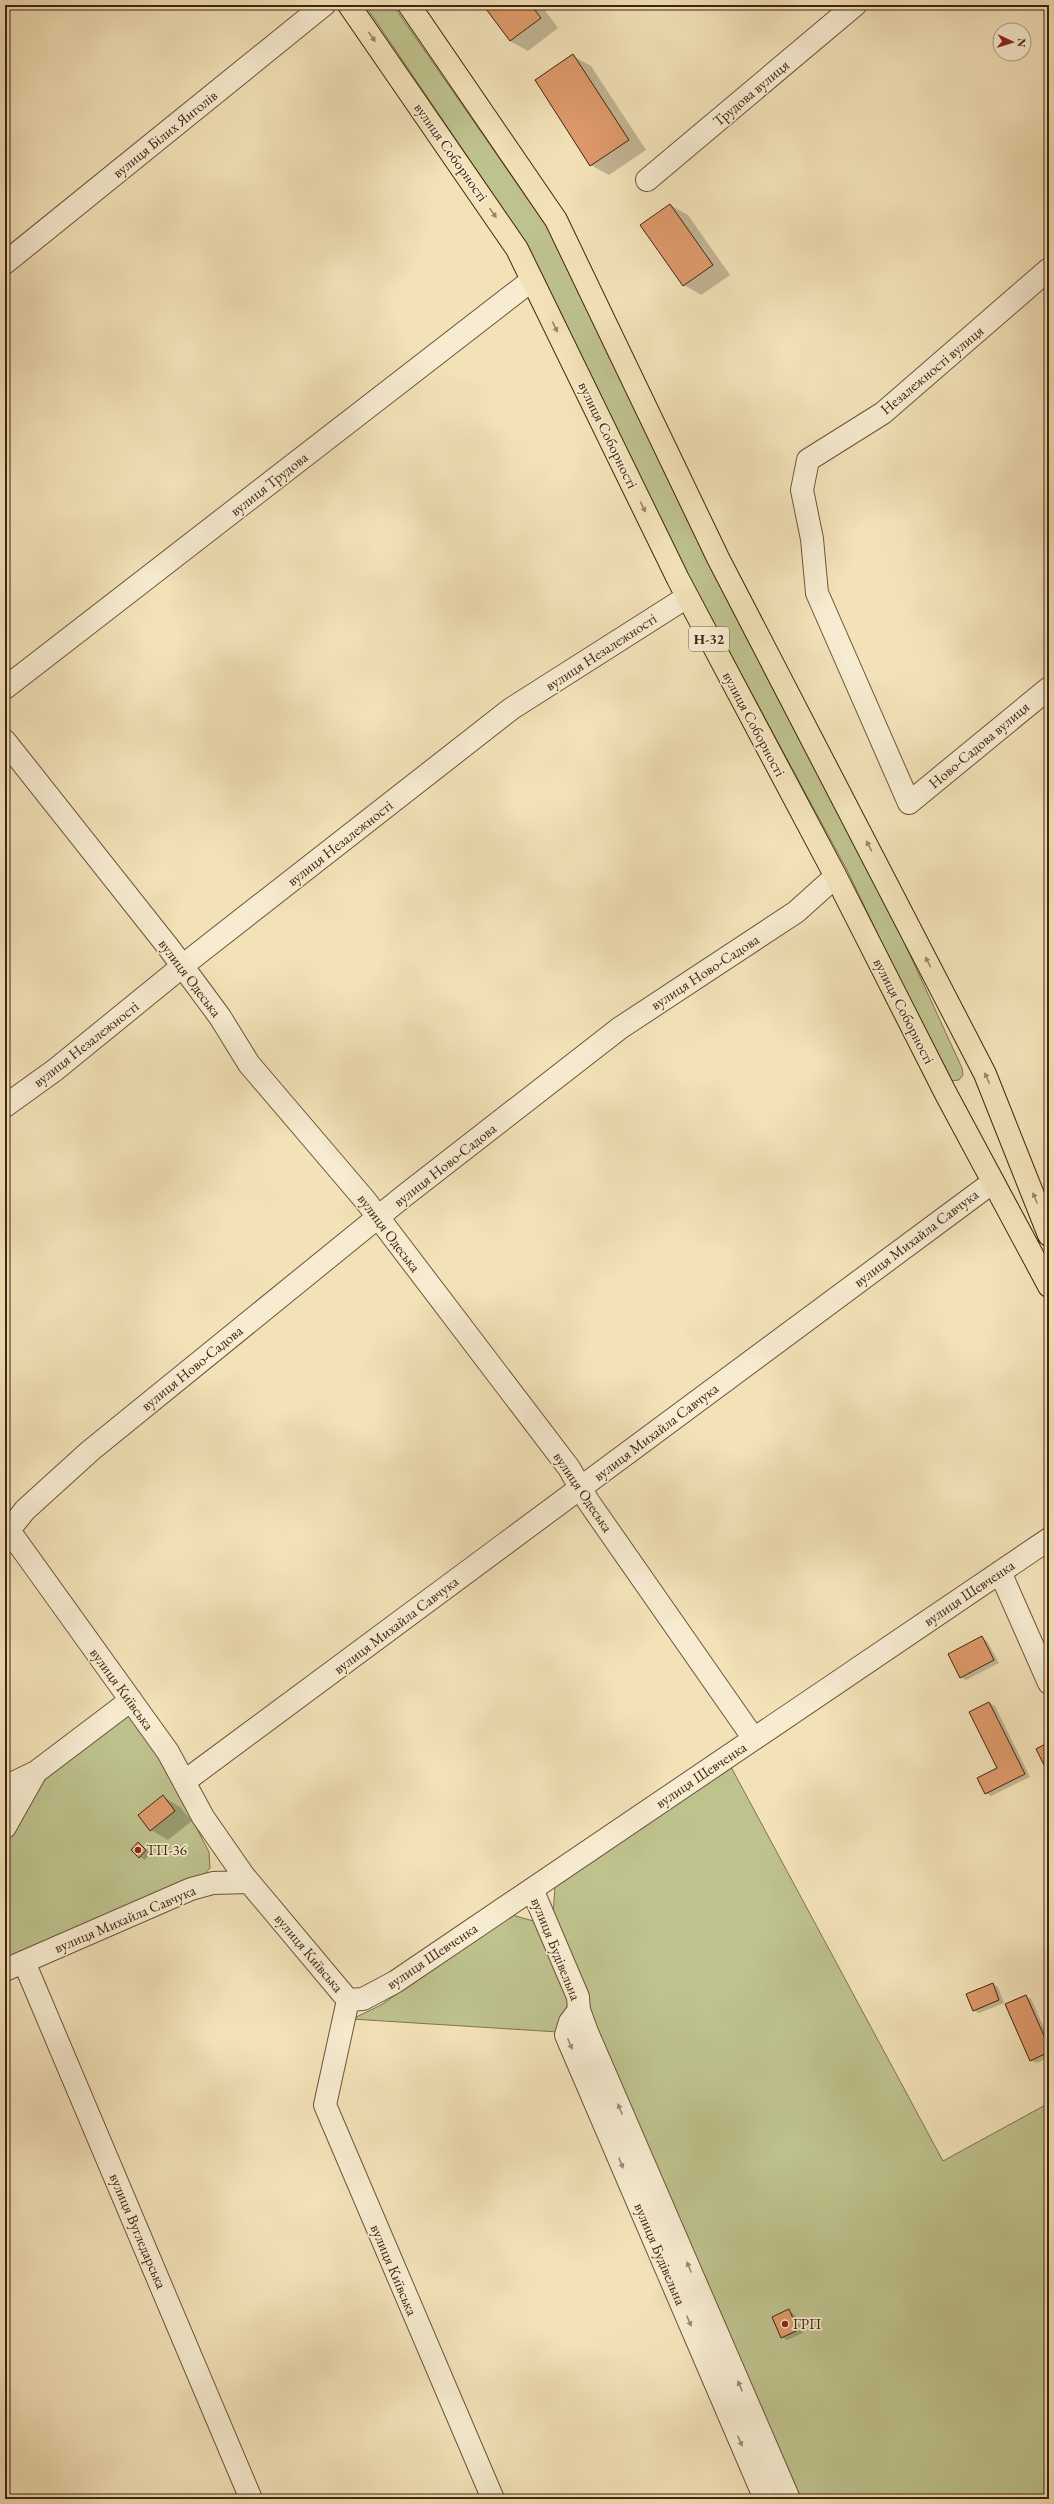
<svg xmlns="http://www.w3.org/2000/svg" width="1054" height="2504" viewBox="0 0 1054 2504" font-family="'EB Garamond',serif">
  <style>
    .green { fill: #bec28d; stroke: #7f734e }
    .shadow { fill: #0003 }
    .building { fill: #df9a6c; stroke: #40240f }
    .lines { fill: none; stroke-linecap: round; stroke-linejoin: round }
    .minor-casing { stroke: #6d5439; stroke-width: 24 }
    .major-casing { stroke: #40240f; stroke-width: 24 }
    .minor { stroke: #f7ecd1; stroke-width: 22 }
    .major { stroke: #f3e2b8; stroke-width: 22 }
    .oneway { fill: #9a8364 }
    .oneway2 { fill: #9c8870 }
    .poi-dot { fill: #8f2418; stroke: #f7ecd1; stroke-width: 1.5 }
    .labels { text-anchor: middle; stroke-width: 3.5; stroke-linejoin: round; paint-order: stroke }
    .shield { fill: #f7ecd1; stroke: #776049; stroke-width: 1 }
    .shield-label { font-size: 14px; font-weight: bold; fill: #40240f }
    .street-label { font-size: 15px; fill: #40240f; stroke: #f7ecd1 }
    .poi-label { font-size: 15px; fill: #40240f; stroke: #f7ecd1; text-anchor: start }
  </style>
  <rect width="100%" height="100%" fill="#f3e2b8"/>
  <filter id="stains"><feTurbulence type="fractalNoise" baseFrequency=".005" numOctaves="4"/><feColorMatrix values="0 0 0 0 .2 0 0 0 0 .09 0 0 0 0 .02 0 0 0 .5 -.17"/></filter>
  <radialGradient id="worn" r=".72"><stop offset=".6" stop-color="#630" stop-opacity="0"/><stop offset="1" stop-color="#630" stop-opacity=".3"/></radialGradient>
  <path class="green" d="M365,5H393L549,230L866,859L962,1068L963,1075L959,1080L950,1081L946,1076L847,870L688,576L528,246Z
    M130,1715L161,1759L209,1852L210,1868L203,1876L5,1962V1792Z
    M731,1767L943,2161L1049,2103V2499H798L591,2018L588,1996L553,1915L555,1887Z
    M512,1915L537,1922L571,2003L558,2032L352,2019L381,2005Z"/>
  <path class="shadow" d="M484,5H541L558,28L528,51L510,41Z
    M573,56L591,66L646,150L609,175L591,165Z
    M670,205L688,215L730,275L701,295L684,285Z
    M982,1638L987,1641L999,1663L966,1680L960,1677Z
    M989,1703L995,1706L1030,1777L991,1796L986,1793L999,1768Z
    M163,1797L180,1807L192,1821L168,1840L151,1830Z
    M138,1844L151,1853L145,1860L140,1857Z
    M993,1984L998,1987L1004,2003L979,2013L973,2010Z
    M1026,1996L1031,1999L1049,2039V2057L1037,2063L1031,2060Z
    M789,2311L794,2314L803,2333L787,2340L782,2337Z"/>
  <path class="building" d="M483,5H531L541,18L510,41Z
    M573,54L629,140L590,166L535,80Z
    M670,204L713,265L683,286L640,225Z
    M1049,1599V1608L1046,1600Z
    M982,1636L994,1660L960,1678L948,1654Z
    M989,1702L1025,1774L985,1794L977,1778L997,1768L969,1712Z
    M1049,1742V1765L1045,1767L1036,1749Z
    M163,1795L175,1811L150,1831L138,1815Z
    M138,1842L146,1850L139,1858L131,1850Z
    M993,1983L999,2000L973,2011L966,1994Z
    M1026,1995L1049,2047V2052L1030,2061L1005,2004Z
    M789,2309L798,2330L781,2338L772,2317Z"/>
  <g class="lines">
    <g class="minor-casing">
      <path id="minor" d="M647,180L855,5
        M5,263L324,5
        M1049,269L883,413L808,460L802,490L812,539L817,593L909,803L1049,688
        M5,688L532,280
        M5,741L169,948L220,1017L249,1064L365,1200L569,1468L588,1501L754,1739
        M5,1106L55,1070L195,956L511,709L687,597
        M5,1525L168,1752L203,1817L244,1876L348,2000L325,2105L493,2499
        M5,1543L13,1525L25,1510L90,1451L404,1196L620,1028L796,912L835,877
        M1000,1572L1049,1683
        M185,1781L993,1182
        M5,1787L36,1772L131,1700
        M5,1827L36,1772
        M532,1889L578,1997L579,2010L587,2032L789,2499
        M24,1962L251,2499
        M5,1970L191,1889L213,1883L248,1882
        M348,2000L363,1999L395,1982L1049,1539
        M579,2010L570,2022L566,2035L765,2499"/>
    </g>
    <g class="major-casing">
      <path id="major" d="M349,5L517,249L678,579L835,875L946,1094L1049,1286
        M409,5L556,220L718,558L985,1074L1049,1235"/>
    </g>
    <use href="#minor" class="minor"/>
    <use href="#major" class="major"/>
  </g>
  <defs><path id="oneway-solid" d="M-6-.8H1V-3.2L6.5 0L1 3.2V.8H-6Z"/></defs>
  <g class="oneway">
    <use href="#oneway-solid" transform="translate(372 37) rotate(55)"/>
    <use href="#oneway-solid" transform="translate(493 213) rotate(55)"/>
    <use href="#oneway-solid" transform="translate(555 327) rotate(64)"/>
    <use href="#oneway-solid" transform="translate(643 507) rotate(64)"/>
    <use href="#oneway-solid" transform="translate(869 846) rotate(-118)"/>
    <use href="#oneway-solid" transform="translate(928 962) rotate(-117)"/>
    <use href="#oneway-solid" transform="translate(987 1078) rotate(-113)"/>
    <use href="#oneway-solid" transform="translate(1035 1198) rotate(-112)"/>
  </g>
  <g class="oneway2">
    <use href="#oneway-solid" transform="translate(570 2044) rotate(67)"/>
    <use href="#oneway-solid" transform="translate(620 2109) rotate(-113)"/>
    <use href="#oneway-solid" transform="translate(621 2163) rotate(67)"/>
    <use href="#oneway-solid" transform="translate(689 2267) rotate(-113)"/>
    <use href="#oneway-solid" transform="translate(689 2321) rotate(67)"/>
    <use href="#oneway-solid" transform="translate(740 2386) rotate(-113)"/>
    <use href="#oneway-solid" transform="translate(740 2441) rotate(67)"/>
  </g>
  <g class="poi-dot">
    <circle cx="138" cy="1850" r="4"/>
    <circle cx="785" cy="2324" r="4"/>
  </g>
  <g class="labels">
    <rect class="shield" x="689" y="627" width="40" height="24" rx="3"/>
    <g class="shield-label">
      <text x="709" y="644">Н-32</text>
    </g>
    <g class="street-label">
      <text transform="translate(751 93) rotate(-40)" y="5">Трудова вулиця</text>
      <text transform="translate(165 134) rotate(-39)" y="5">вулиця Білих Янголів</text>
      <text transform="translate(451 152) rotate(55)" y="5">вулиця Соборності</text>
      <text transform="translate(932 370) rotate(-40)" y="5">Незалежності вулиця</text>
      <text transform="translate(608 435) rotate(64)" y="5">вулиця Соборності</text>
      <text transform="translate(269 484) rotate(-38)" y="5">вулиця Трудова</text>
      <text transform="translate(601 652) rotate(-33)" y="5">вулиця Незалежності</text>
      <text transform="translate(754 724) rotate(62)" y="5">вулиця Соборності</text>
      <text transform="translate(979 745) rotate(-40)" y="5">Ново-Садова вулиця</text>
      <text transform="translate(340 843) rotate(-38)" y="5">вулиця Незалежності</text>
      <text transform="translate(705 972) rotate(-33)" y="5">вулиця Ново-Садова</text>
      <text transform="translate(190 978) rotate(53)" y="5">вулиця Одеська</text>
      <text transform="translate(904 1011) rotate(63)" y="5">вулиця Соборності</text>
      <text transform="translate(86 1044) rotate(-38)" y="5">вулиця Незалежності</text>
      <text transform="translate(445 1165) rotate(-38)" y="5">вулиця Ново-Садова</text>
      <text transform="translate(389 1233) rotate(53)" y="5">вулиця Одеська</text>
      <text transform="translate(916 1238) rotate(-37)" y="5">вулиця Михайла Савчука</text>
      <text transform="translate(192 1368) rotate(-39)" y="5">вулиця Ново-Садова</text>
      <text transform="translate(656 1432) rotate(-37)" y="5">вулиця Михайла Савчука</text>
      <text transform="translate(583 1492) rotate(56)" y="5">вулиця Одеська</text>
      <text transform="translate(969 1593) rotate(-34)" y="5">вулиця Шевченка</text>
      <text transform="translate(396 1625) rotate(-37)" y="5">вулиця Михайла Савчука</text>
      <text transform="translate(122 1689) rotate(54)" y="5">вулиця Київська</text>
      <text transform="translate(701 1775) rotate(-34)" y="5">вулиця Шевченка</text>
      <text transform="translate(125 1919) rotate(-23)" y="5">вулиця Михайла Савчука</text>
      <text transform="translate(556 1949) rotate(68)" y="5">вулиця Будівельна</text>
      <text transform="translate(309 1953) rotate(50)" y="5">вулиця Київська</text>
      <text transform="translate(432 1956) rotate(-34)" y="5">вулиця Шевченка</text>
      <text transform="translate(138 2231) rotate(67)" y="5">вулиця Вугледарська</text>
      <text transform="translate(660 2254) rotate(67)" y="5">вулиця Будівельна</text>
      <text transform="translate(394 2270) rotate(67)" y="5">вулиця Київська</text>
    </g>
    <g class="poi-label">
      <text x="146" y="1855">ТП-36</text>
      <text x="793" y="2329">ГРП</text>
    </g>
  </g>
  <rect width="1054" height="2504" fill="none" stroke="#f3e2b8" stroke-width="20"/>
  <rect x="6" y="6" width="1042" height="2492" fill="none" stroke="#40240f" stroke-width="2"/>
  <rect x="10" y="10" width="1034" height="2484" fill="none" stroke="#40240f"/>
  <g transform="translate(1012 42) rotate(94)"><circle r="19" fill="#f7ecd1" stroke="#ae9c83"/>
  <path d="M0-3L7 15L0 10L-7 15Z" fill="#8f2418"/>
  <text y="-6" font-size="11" font-weight="bold" text-anchor="middle" fill="#40240f">N</text>
  </g>
  <rect width="100%" height="100%" filter="url(#stains)"/>
  <rect width="100%" height="100%" fill="url(#worn)"/>
</svg>
